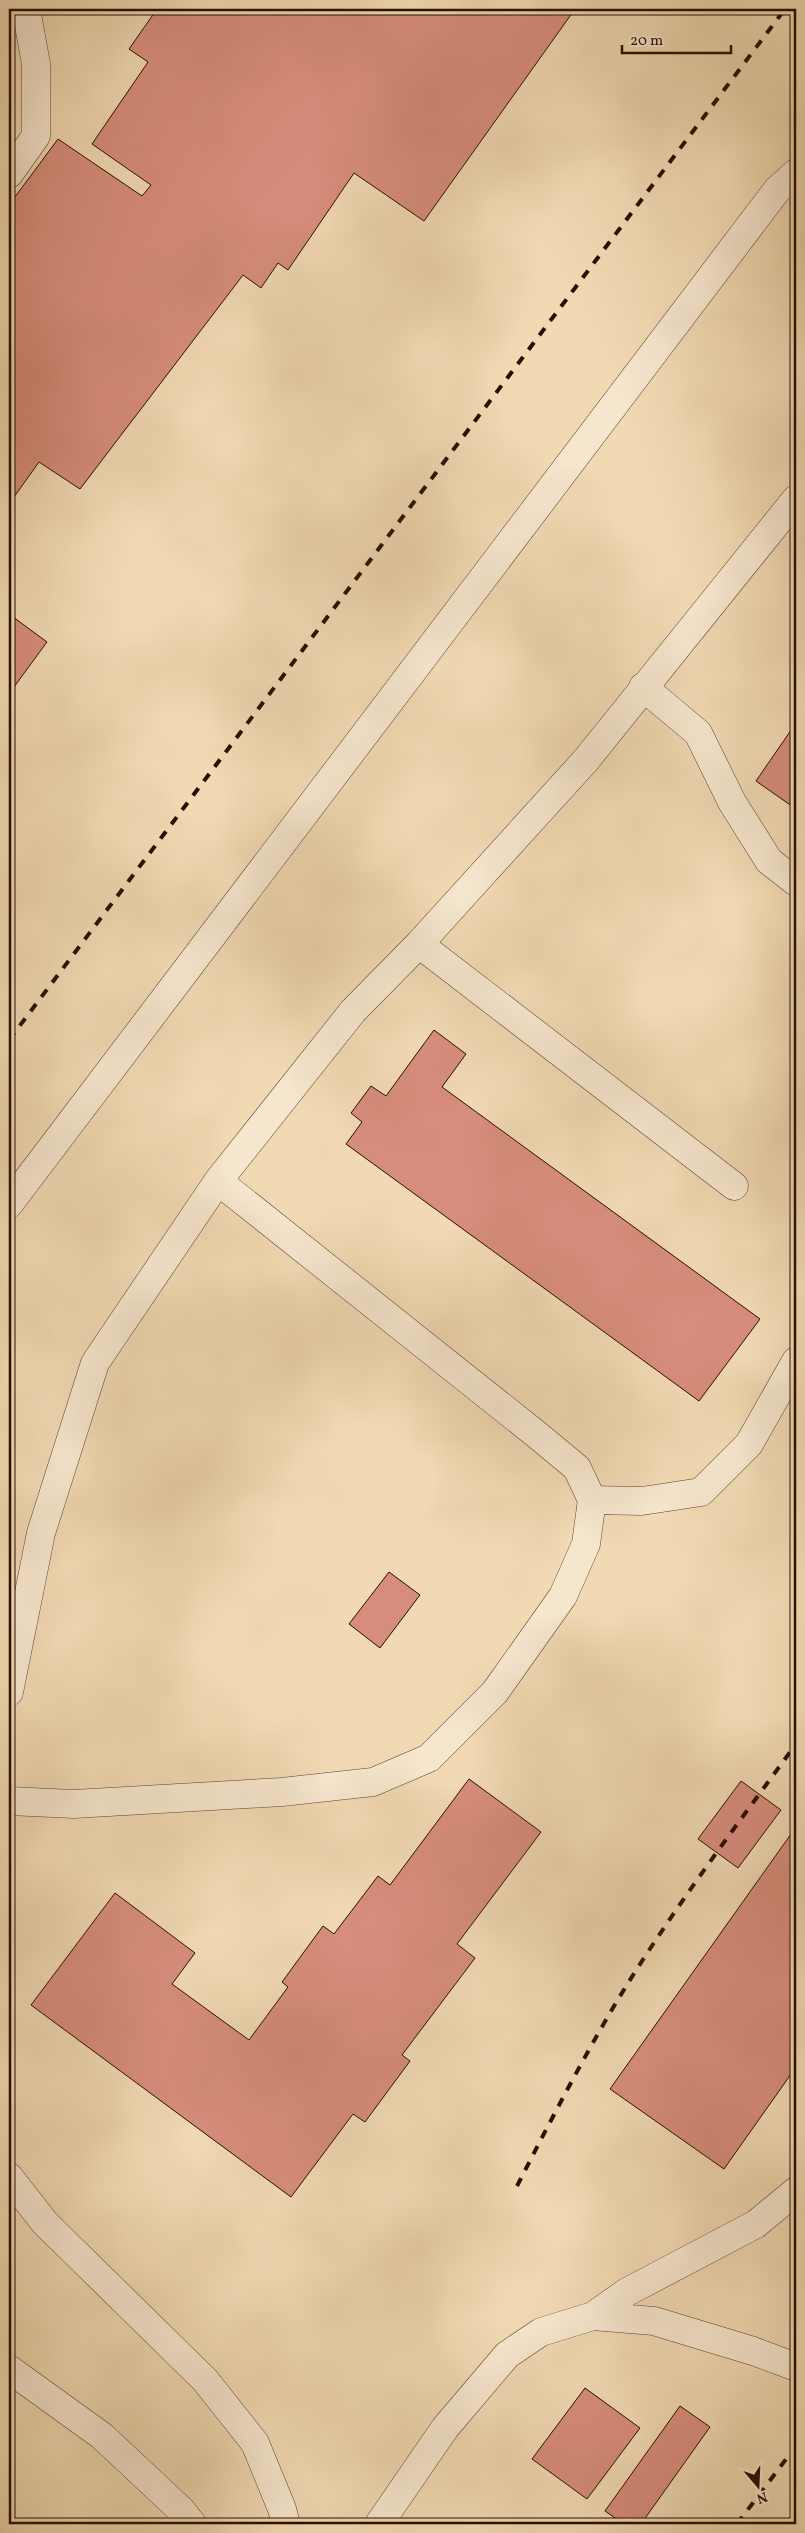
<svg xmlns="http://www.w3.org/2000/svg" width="805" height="2533" viewBox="0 0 805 2533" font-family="Vollkorn,serif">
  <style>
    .building { fill: #d78d7c; stroke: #270e00 }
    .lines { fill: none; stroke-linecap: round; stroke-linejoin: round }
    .minor-casing { stroke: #5a412d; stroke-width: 29 }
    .minor { stroke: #f6e6ce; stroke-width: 28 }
    .rail { stroke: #270e00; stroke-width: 4; stroke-dasharray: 9 9; stroke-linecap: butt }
  </style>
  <rect width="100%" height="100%" fill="#f1d9b3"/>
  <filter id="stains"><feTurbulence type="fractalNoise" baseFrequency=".004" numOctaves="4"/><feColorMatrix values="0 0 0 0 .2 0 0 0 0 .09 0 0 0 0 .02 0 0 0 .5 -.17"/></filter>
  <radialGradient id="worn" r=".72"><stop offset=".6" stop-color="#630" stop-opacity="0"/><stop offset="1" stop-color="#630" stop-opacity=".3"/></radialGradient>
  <path class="building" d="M157,9H575L424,221L354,173L288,270L278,263L261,288L243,275L80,489L39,462L9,504V205L58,139L142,196L151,185L92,144L148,62L129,49Z
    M9,614L47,642L11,691L9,689Z
    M796,723V809L756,781Z
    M434,1030L466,1054L442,1087L760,1319L699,1401L346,1144L362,1122L351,1113L371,1086L386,1096Z
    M389,1572L420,1595L380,1648L349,1624Z
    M469,1779L541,1832L457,1944L475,1958L402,2055L410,2061L365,2122L353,2114L291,2197L31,2005L115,1893L195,1953L172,1984L249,2040L288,1987L282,1982L323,1926L334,1934L378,1876L390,1885Z
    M741,1781L781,1810L738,1868L698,1839Z
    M796,1827V2067L724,2169L610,2089Z
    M585,2388L640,2428L587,2499L532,2459Z
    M680,2406L710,2427L641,2524H624L605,2511Z"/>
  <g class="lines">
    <g class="minor-casing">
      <path id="minor" d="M9,174L36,136V64L26,9
        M643,687L698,733L732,802L769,861L796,882
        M419,944L734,1186
        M9,1204L777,190L796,173
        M592,1500L642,1501L701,1492L749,1444L796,1361
        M9,1692L41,1533L95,1363L218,1181L353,1011L419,944L586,760L796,499
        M9,1801L74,1804L282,1792L373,1782L429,1758L495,1692L563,1596L586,1544L592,1500L577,1468L536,1434L218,1181
        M9,2177L45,2223L205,2380L255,2443L282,2509L286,2524
        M593,2316L627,2292L756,2224L796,2191
        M9,2369L102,2436L181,2510L192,2524
        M379,2524L445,2428L507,2355L541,2332L593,2316L654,2321L753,2351L796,2367"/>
    </g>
    <use href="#minor" class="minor"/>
    <path class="rail" d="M9,1040L785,9
      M517,2186C552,2118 588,2048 628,1983C680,1900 739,1822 796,1744
      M737,2524L796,2446
      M793,2524L796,2519"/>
  </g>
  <rect width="805" height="2533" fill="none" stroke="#f1d9b3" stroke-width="30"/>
  <rect x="10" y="10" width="785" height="2513" fill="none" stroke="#270e00" stroke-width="2.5"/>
  <rect x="15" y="15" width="775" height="2503" fill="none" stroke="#270e00"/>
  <g transform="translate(758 2486) rotate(161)" stroke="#f6e6ce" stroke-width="4" paint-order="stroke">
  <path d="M0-4L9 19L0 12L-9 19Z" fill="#270e00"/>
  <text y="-8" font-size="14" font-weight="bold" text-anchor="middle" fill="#270e00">N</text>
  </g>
  <path d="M622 45v8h109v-8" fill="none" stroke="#270e00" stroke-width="2.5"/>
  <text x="630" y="45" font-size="15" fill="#270e00" stroke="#f6e6ce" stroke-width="4" paint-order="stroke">20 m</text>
  <rect width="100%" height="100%" filter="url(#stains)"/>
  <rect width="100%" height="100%" fill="url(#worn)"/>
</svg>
